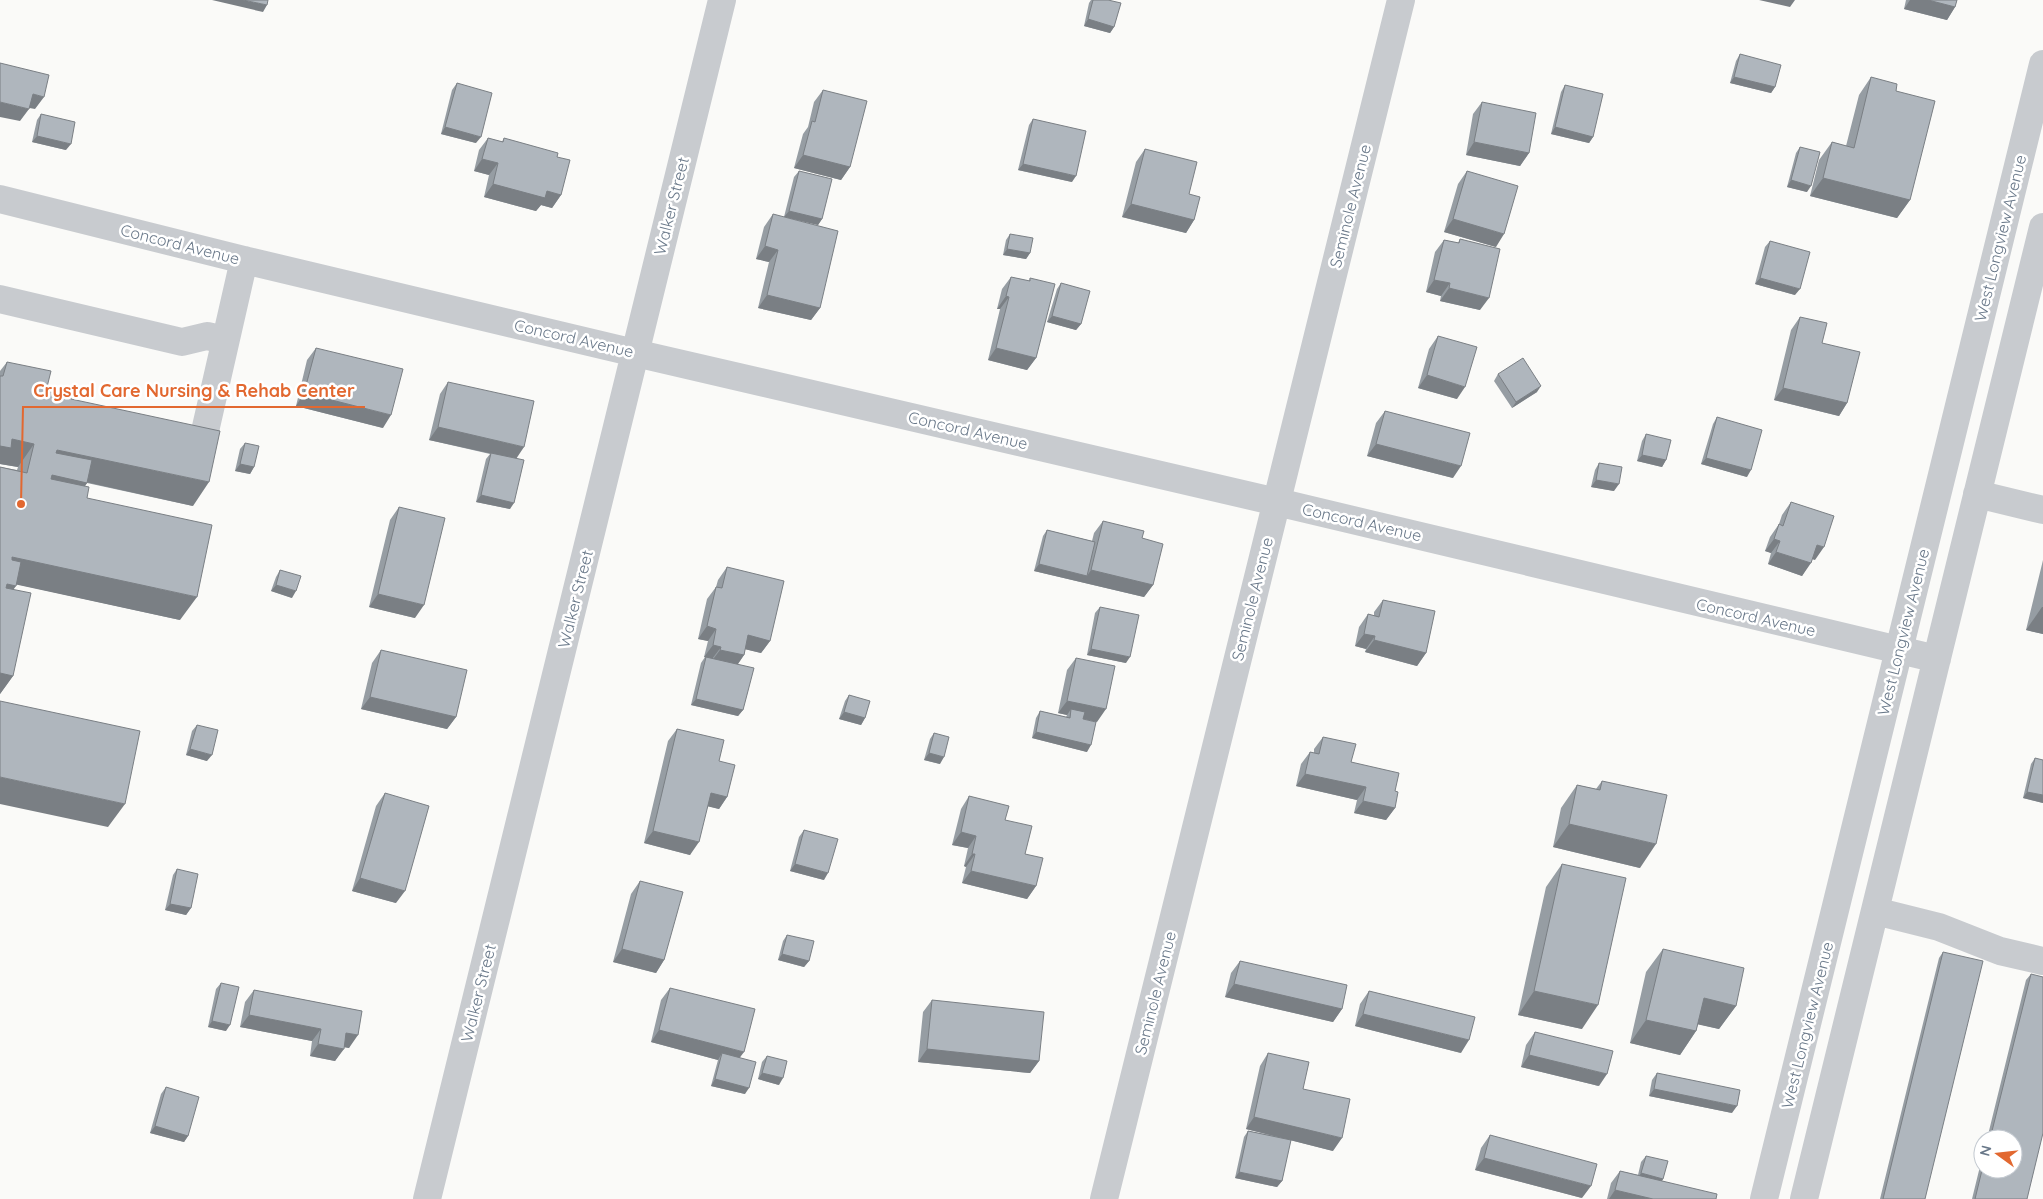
<svg xmlns="http://www.w3.org/2000/svg" width="2043" height="1199" viewBox="0 0 2043 1199" font-family="Quicksand,sans-serif">
  <style>
    .lines { fill: none; stroke-linecap: round; stroke-linejoin: round }
    .minor { stroke: #c8cbcf; stroke-width: 28 }
    .wall { fill: #969da3 }
    .shaded-wall { fill: #7a7f84 }
    .building { fill: #afb6bd; stroke: #7a7f84 }
    .labels { text-anchor: middle; stroke-width: 5; stroke-linejoin: round; paint-order: stroke }
    .street-label { font-size: 16px; fill: #697889; stroke: #fff }
    .leader { fill: none; stroke: #e26830; stroke-width: 2 }
    .callout-dot { fill: #e26830; stroke: #fff; stroke-width: 2 }
    .callout-label { font-size: 18px; text-anchor: middle; font-weight: bold; fill: #e26830; stroke: #fff; stroke-width: 5; stroke-linejoin: round; paint-order: stroke }
  </style>
  <rect width="100%" height="100%" fill="#fafaf8"/>
  <g class="lines">
    <path class="minor" d="M0,199L244,260L635,353L1277,502L1937,659
      M0,299L182,342L207,336L225,340
      M203,440L244,260
      M1977,494L2043,510
      M1875,911L1939,927L2000,951L2043,961
      M427,1199L722,0
      M1104,1199L1401,0
      M1764,1199L2043,64
      M1804,1199L2043,227"/>
  </g>
  <path class="wall" d="M1091,0H1108L1114,27L1110,33L1084,26L1089,3Z
    M1906,0H1957L1955,7L1947,20L1904,9Z
    M1740,54L1775,87L1771,93L1730,83L1736,61Z
    M1871,77L1896,91L1910,200L1897,218L1810,196L1819,160L1832,142L1846,146L1859,95Z
    M457,83L476,143L441,134L452,90Z
    M1565,85L1593,137L1589,143L1551,134L1561,92Z
    M823,90L850,167L841,180L794,168L803,134L808,127L814,102Z
    M1482,102L1529,153L1520,166L1466,155L1473,114Z
    M41,114L66,150L32,142L37,120Z
    M1033,119L1072,182L1018,170L1029,125Z
    M488,138L502,142L504,138L557,157L561,195L552,208L541,205L536,211L484,197L489,175L474,171L479,150Z
    M1800,147L1807,192L1787,187L1796,153Z
    M1145,149L1189,194L1194,220L1186,233L1122,217L1136,162Z
    M799,171L822,219L818,225L784,217L794,177Z
    M1467,171L1496,247L1444,232L1458,184Z
    M773,214L820,308L811,320L758,308L769,262L756,259L764,227Z
    M1010,234L1030,253L1026,259L1003,255L1006,240Z
    M1460,239L1480,310L1440,301L1441,296L1426,292L1435,252L1444,240L1458,243Z
    M1770,241L1795,295L1755,284L1765,247Z
    M1011,277L1029,281L1030,278L1036,358L1027,370L988,360L1000,309H997L1002,289Z
    M1061,283L1081,324L1076,330L1047,322L1057,289Z
    M1800,317L1822,343L1847,403L1839,416L1774,400L1791,330Z
    M1438,336L1457,399L1418,388L1429,349Z
    M316,348L383,428L296,406L307,360Z
    M7,362L46,391L71,399L193,506L87,483L85,486L87,498L180,620L16,584L13,589V676L0,694V467L17,470L18,467L0,464V371Z
    M1498,374L1537,392L1512,408L1494,381Z
    M448,382L516,458L510,509L476,502L486,459L490,454L429,440L440,394Z
    M1385,411L1453,478L1367,456L1376,423Z
    M1717,417L1747,477L1701,464L1713,424Z
    M1646,434L1666,460L1662,467L1637,461L1642,441Z
    M245,443L254,467L250,474L235,471L240,449Z
    M1599,463L1614,491L1591,487L1595,470Z
    M1791,502L1815,560L1812,559L1802,576L1768,564L1771,553L1765,551L1770,537L1779,524L1782,515Z
    M399,507L415,618L369,607L390,520Z
    M1103,521L1153,585L1144,597L1034,571L1043,536L1047,530L1092,541L1094,533Z
    M2043,560V634L2026,630Z
    M727,567L770,641L761,653L745,649L744,655L738,664L743,710L738,716L691,705L701,663L705,657H704L708,641L698,639L707,599L716,587L718,580Z
    M280,570L292,598L271,591L276,577Z
    M1383,600L1426,653L1417,666L1365,652L1366,649L1355,646L1359,627L1368,614L1374,616V612Z
    M1100,607L1126,663L1087,655L1095,613Z
    M381,650L456,717L447,729L361,709L372,663Z
    M1076,658L1097,722L1083,719L1087,752L1032,738L1036,718L1040,711L1066,717L1067,715L1058,713L1067,670Z
    M849,695L865,718L861,725L839,719L845,701Z
    M197,725L207,761L186,755L192,731Z
    M677,729L719,761L727,797L719,809L708,806L690,855L644,843L668,741Z
    M934,733L940,764L924,760L930,739Z
    M1323,737L1351,762L1395,791V808L1386,820L1354,813L1357,800L1296,786L1301,764L1310,752L1314,753V749Z
    M2035,758L2043,803L2023,798L2031,764Z
    M1602,781L1640,868L1553,847L1561,808L1577,785L1596,789Z
    M385,793L396,903L352,891L376,806Z
    M969,796L1005,820L1025,854L1036,886L1027,899L962,883L966,867L964,866L968,848L952,845L961,809Z
    M804,830L824,880L790,871L799,837Z
    M1562,864L1582,1029L1518,1015L1546,887Z
    M177,869L191,908L186,915L165,910L173,875Z
    M640,881L664,960L656,973L613,962L631,894Z
    M787,935L809,961L804,967L778,960L783,941Z
    M1663,949L1736,1006L1719,1029L1698,1024L1696,1031L1680,1055L1630,1043L1646,972Z
    M1943,952L1925,1199H1880L1939,958Z
    M1240,961L1342,1009L1333,1022L1225,997L1231,973Z
    M2031,974L2027,1199H1972L1983,1154V1169L2013,1139H1987L2026,980Z
    M221,983L226,1031L208,1027L216,989Z
    M670,988L740,1057L745,1094L711,1086L718,1060L651,1042L661,1000Z
    M254,990L362,1011L349,1048L344,1047L335,1061L310,1056L312,1041L240,1027L245,1002Z
    M1369,991L1461,1053L1355,1026L1360,1004Z
    M932,1000L1039,1061L1030,1073L918,1062L923,1012Z
    M1535,1032L1599,1086L1521,1067L1526,1045Z
    M1268,1053L1303,1089L1333,1151L1290,1140L1282,1181L1277,1187L1235,1178L1244,1137L1248,1131L1274,1136L1246,1129L1260,1066Z
    M767,1056L779,1085L758,1079L762,1062Z
    M1657,1073L1732,1113L1649,1096L1652,1080Z
    M166,1087L188,1136L184,1142L150,1133L161,1094Z
    M1490,1135L1582,1198L1475,1170L1481,1148Z
    M1646,1156L1663,1179L1662,1181L1716,1199H1607L1611,1183L1620,1171L1638,1175L1641,1162Z"/>
  <path class="shaded-wall" d="M212,0H243L267,5L263,12Z
    M1759,0H1795L1790,7Z
    M1910,0H1928L1955,7L1947,20L1904,9Z
    M1088,19L1114,27L1110,33L1084,26Z
    M1734,77L1775,87L1771,93L1730,83Z
    M33,94L44,97L35,109L24,107Z
    M0,102L29,109L20,121L0,117Z
    M445,127L481,137L476,143L441,134Z
    M1555,127L1593,137L1589,143L1551,134Z
    M37,136L71,144L66,150L32,142Z
    M1474,142L1529,153L1520,166L1466,155Z
    M803,155L850,167L841,180L794,168Z
    M482,159L498,163L489,175L474,171Z
    M1023,164L1076,176L1072,182L1018,170Z
    M1823,178L1910,200L1897,218L1810,196Z
    M1791,180L1811,186L1807,192L1787,187Z
    M493,184L547,191L561,195L552,208L541,205L536,211L484,197Z
    M1131,204L1194,220L1186,233L1122,217Z
    M789,211L822,219L818,225L784,217Z
    M1453,219L1504,234L1496,247L1444,232Z
    M765,246L778,250L769,262L756,259Z
    M1007,249L1030,253L1026,259L1003,255Z
    M1760,278L1800,289L1795,295L1755,284Z
    M1434,280L1450,283L1441,296L1426,292Z
    M1449,288L1489,298L1480,310L1440,301Z
    M767,295L820,308L811,320L758,308Z
    M1006,296L1009,297L1000,309H997Z
    M1052,316L1081,324L1076,330L1047,322Z
    M996,348L1036,358L1027,370L988,360Z
    M1427,375L1465,387L1457,399L1418,388Z
    M1541,386L1537,392L1512,408L1516,402Z
    M1783,388L1847,403L1839,416L1774,400Z
    M304,393L391,415L383,428L296,406Z
    M438,427L524,447L516,459L429,440Z
    M12,439L34,444L18,467L0,464V446Z
    M1376,444L1461,466L1453,478L1367,456Z
    M57,450L209,482L193,506L81,481L87,483L71,506L35,498Z
    M1642,455L1666,460L1662,467L1637,461Z
    M1706,458L1751,470L1747,477L1701,464Z
    M240,464L254,467L250,474L235,471Z
    M1596,480L1619,484L1614,491L1591,487Z
    M481,495L514,503L510,509L476,502Z
    M1774,539L1780,541L1771,553L1765,551Z
    M1817,545L1824,547L1815,560L1808,557Z
    M1776,552L1811,563L1802,576L1768,564Z
    M12,557L197,597L180,620L0,581Z
    M1039,564L1087,576L1091,570L1153,585L1144,597L1034,571Z
    M7,584L16,586L0,608Z
    M276,585L296,591L292,598L271,591Z
    M378,594L424,605L415,618L369,607Z
    M2042,607H2043V634L2026,630Z
    M707,626L716,629L708,641L698,639Z
    M1364,634L1375,636L1366,649L1355,646Z
    M748,635L770,641L761,653L740,648Z
    M1374,640L1426,653L1417,666L1365,652Z
    M713,645L721,647L712,659L704,657Z
    M1091,649L1130,657L1126,663L1087,655Z
    M720,650L744,655L735,668L711,662Z
    M0,673L13,676L0,694Z
    M370,697L456,717L447,729L361,709Z
    M696,699L743,710L738,716L691,705Z
    M1067,701L1106,709L1097,722L1070,716L1071,709L1067,715L1058,713Z
    M844,712L865,718L861,725L839,719Z
    M1036,732L1091,745L1087,752L1032,738Z
    M190,749L212,755L207,761L186,755Z
    M929,753L944,757L940,764L924,760Z
    M1305,774L1366,787L1357,800L1296,786Z
    M0,777L125,804L108,827L0,804Z
    M2027,792L2043,795V803L2023,798Z
    M711,793L727,797L719,809L702,805Z
    M1363,801L1395,808L1386,820L1354,813Z
    M1569,824L1656,844L1640,868L1553,847Z
    M653,831L699,842L690,855L644,843Z
    M961,832L976,836L968,848L952,845Z
    M972,854H975L966,867L964,866Z
    M795,864L828,873L824,880L790,871Z
    M971,871L1036,886L1027,899L962,883Z
    M360,878L405,891L396,903L352,891Z
    M170,904L191,908L186,915L165,910Z
    M622,949L664,960L656,973L613,962Z
    M782,954L809,961L804,967L778,960Z
    M1234,984L1342,1009L1333,1022L1225,997Z
    M1534,991L1598,1005L1582,1029L1518,1015Z
    M1704,998L1736,1006L1719,1029L1687,1022Z
    M1363,1014L1469,1040L1461,1053L1355,1026Z
    M249,1015L321,1029L312,1041L240,1027Z
    M1646,1020L1696,1031L1680,1055L1630,1043Z
    M212,1021L230,1025L226,1031L208,1027Z
    M659,1030L744,1052L735,1064L722,1053L718,1060L651,1042Z
    M346,1033L358,1035L349,1048L338,1046Z
    M318,1044L344,1049L335,1061L310,1056Z
    M927,1049L1039,1061L1030,1073L918,1062Z
    M1529,1055L1607,1074L1599,1086L1521,1067Z
    M762,1073L783,1078L779,1085L758,1079Z
    M715,1079L749,1088L745,1094L711,1086Z
    M1654,1089L1737,1106L1732,1113L1649,1096Z
    M1254,1117L1342,1138L1333,1151L1246,1129Z
    M155,1126L188,1136L184,1142L150,1133Z
    M1484,1158L1591,1186L1582,1198L1475,1170Z
    M1239,1172L1282,1181L1277,1187L1235,1178Z
    M1641,1173L1663,1179L1659,1185L1637,1180Z
    M1615,1190L1653,1199H1609Z"/>
  <path class="building" d="M243,0H268L267,5Z
    M1093,0H1108L1121,3L1114,27L1088,19Z
    M1928,0H1957L1955,7Z
    M1740,54L1781,65L1775,87L1734,77Z
    M0,63L49,75L44,97L33,94L29,109L0,102Z
    M1871,77L1897,84L1896,91L1935,101L1910,200L1823,178L1832,142L1854,148Z
    M457,83L492,93L481,137L445,127Z
    M1565,85L1603,94L1593,137L1555,127Z
    M823,90L867,101L850,167L803,155L812,121L815,122Z
    M1482,102L1536,113L1529,153L1474,142Z
    M41,114L75,122L71,144L37,136Z
    M1033,119L1086,131L1076,176L1023,164Z
    M488,138L503,142L504,138L558,153L557,157L570,160L561,195L547,191L545,198L493,184L498,163L482,159Z
    M1800,147L1820,152L1811,186L1791,180Z
    M1145,149L1197,162L1189,194L1200,197L1194,220L1131,204Z
    M799,171L832,179L822,219L789,211Z
    M1467,171L1518,186L1504,234L1453,219Z
    M773,214L838,231L820,308L767,295L778,250L765,246Z
    M1010,234L1033,238L1030,253L1007,249Z
    M1460,239L1500,249L1489,298L1449,288L1450,283L1434,280L1444,240L1459,243Z
    M1770,241L1810,252L1800,289L1760,278Z
    M1011,277L1030,281V278L1055,284L1036,358L996,348L1009,297L1006,296Z
    M1061,283L1090,291L1081,324L1052,316Z
    M1800,317L1827,323L1822,343L1860,352L1847,403L1783,388Z
    M1438,336L1477,347L1465,387L1427,375Z
    M316,348L403,369L391,415L304,393Z
    M1523,358L1541,386L1516,402L1498,374Z
    M7,362L51,371L46,391L71,396V399L220,431L209,482L57,450L56,453L92,460L87,483L52,475L51,479L89,487L87,498L212,525L197,597L12,557V560L21,562L16,586L7,584L6,588L31,593L13,676L0,673V467L27,473L34,444L12,439L11,448L0,446V376H3Z
    M448,382L534,401L524,447L438,427Z
    M1385,411L1470,433L1461,466L1376,444Z
    M1717,417L1762,430L1751,470L1706,458Z
    M1646,434L1671,440L1666,460L1642,455Z
    M245,443L259,446L254,467L240,464Z
    M491,453L524,460L514,503L481,495Z
    M1599,463L1622,467L1619,484L1596,480Z
    M1791,502L1834,516L1824,547L1817,545L1811,563L1776,552L1780,541L1774,539L1779,524L1783,526Z
    M399,507L445,518L424,605L378,594Z
    M1103,521L1144,531L1142,538L1163,544L1153,585L1091,570Z
    M1047,530L1095,542L1087,576L1039,564Z
    M727,567L784,581L770,641L748,635L744,655L720,650L721,647L713,645L716,629L707,626L716,587L722,588Z
    M280,570L301,576L296,591L276,585Z
    M1383,600L1435,611L1426,653L1374,640L1375,636L1364,634L1368,614L1379,617Z
    M1100,607L1139,615L1130,657L1091,649Z
    M381,650L467,670L456,717L370,697Z
    M706,657L754,668L743,710L696,699Z
    M1076,658L1115,666L1106,709L1067,701Z
    M849,695L870,701L865,718L844,712Z
    M0,701L140,731L125,804L0,777Z
    M1071,709L1085,712L1083,719L1096,722L1091,745L1036,732L1040,711L1070,718Z
    M197,725L218,730L212,755L190,749Z
    M677,729L724,740L719,761L735,765L727,797L711,793L699,842L653,831Z
    M934,733L949,737L944,757L929,753Z
    M1323,737L1356,744L1351,762L1399,773L1395,791L1398,792L1395,808L1363,801L1366,787L1305,774L1310,752L1319,754Z
    M2035,758L2043,760V795L2027,792Z
    M1602,781L1667,795L1656,844L1569,824L1577,785L1600,790Z
    M385,793L429,806L405,891L360,878Z
    M969,796L1009,806L1005,820L1032,826L1025,854L1043,858L1036,886L971,871L975,854H972L976,836L961,832Z
    M804,830L838,839L828,873L795,864Z
    M1562,864L1626,878L1598,1005L1534,991Z
    M177,869L198,874L191,908L170,904Z
    M640,881L683,892L664,960L622,949Z
    M787,935L814,941L809,961L782,954Z
    M1663,949L1744,968L1736,1006L1704,998L1696,1031L1646,1020Z
    M1943,952L1983,961L1925,1199H1883Z
    M1240,961L1347,985L1342,1009L1234,984Z
    M2031,974L2043,977V1133L2027,1199H1975L1983,1166V1169H2013V1139H1990Z
    M221,983L239,987L230,1025L212,1021Z
    M670,988L755,1009L744,1052L659,1030Z
    M254,990L362,1011L358,1035L346,1033L344,1049L318,1044L321,1029L249,1015Z
    M1369,991L1475,1017L1469,1040L1363,1014Z
    M932,1000L1044,1012L1039,1061L927,1049Z
    M1535,1032L1613,1051L1607,1074L1529,1055Z
    M722,1053L756,1062L749,1088L715,1079Z
    M1268,1053L1309,1062L1303,1089L1350,1099L1342,1138L1254,1117Z
    M767,1056L787,1061L783,1078L762,1073Z
    M1657,1073L1740,1090L1737,1106L1654,1089Z
    M166,1087L199,1097L188,1136L155,1126Z
    M1248,1131L1291,1140L1282,1181L1239,1172Z
    M1490,1135L1597,1164L1591,1186L1484,1158Z
    M1646,1156L1668,1161L1663,1179L1641,1173Z
    M1620,1171L1717,1194L1716,1199H1653L1615,1190Z"/>
  <g class="labels">
    <g class="street-label">
      <text transform="translate(671 206) rotate(-76)" y="6">Walker Street</text>
      <text transform="translate(1350 206) rotate(-76)" y="6">Seminole Avenue</text>
      <text transform="translate(2000 238) rotate(-76)" y="6">West Longview Avenue</text>
      <text transform="translate(180 244) rotate(14)" y="6">Concord Avenue</text>
      <text transform="translate(574 338) rotate(13)" y="6">Concord Avenue</text>
      <text transform="translate(968 430) rotate(13)" y="6">Concord Avenue</text>
      <text transform="translate(1362 522) rotate(13)" y="6">Concord Avenue</text>
      <text transform="translate(575 599) rotate(-76)" y="6">Walker Street</text>
      <text transform="translate(1252 599) rotate(-76)" y="6">Seminole Avenue</text>
      <text transform="translate(1756 617) rotate(13)" y="6">Concord Avenue</text>
      <text transform="translate(1903 632) rotate(-76)" y="6">West Longview Avenue</text>
      <text transform="translate(478 993) rotate(-76)" y="6">Walker Street</text>
      <text transform="translate(1155 993) rotate(-76)" y="6">Seminole Avenue</text>
      <text transform="translate(1807 1025) rotate(-76)" y="6">West Longview Avenue</text>
    </g>
  </g>
  <path class="leader" d="M21 504L23 407H365"/>
  <circle class="callout-dot" cx="21" cy="504" r="5"/>
  <g class="callout-label">
    <text x="194" y="397">Crystal Care Nursing &amp; Rehab Center</text>
  </g>
  <g transform="translate(1998 1154) rotate(285)"><circle r="24" fill="#ffffff" stroke="#c3c9d0"/>
  <path d="M0-4L9 19L0 12L-9 19Z" fill="#e26830"/>
  <text y="-8" font-size="14" font-weight="bold" text-anchor="middle" fill="#697889">N</text>
  </g>
</svg>
